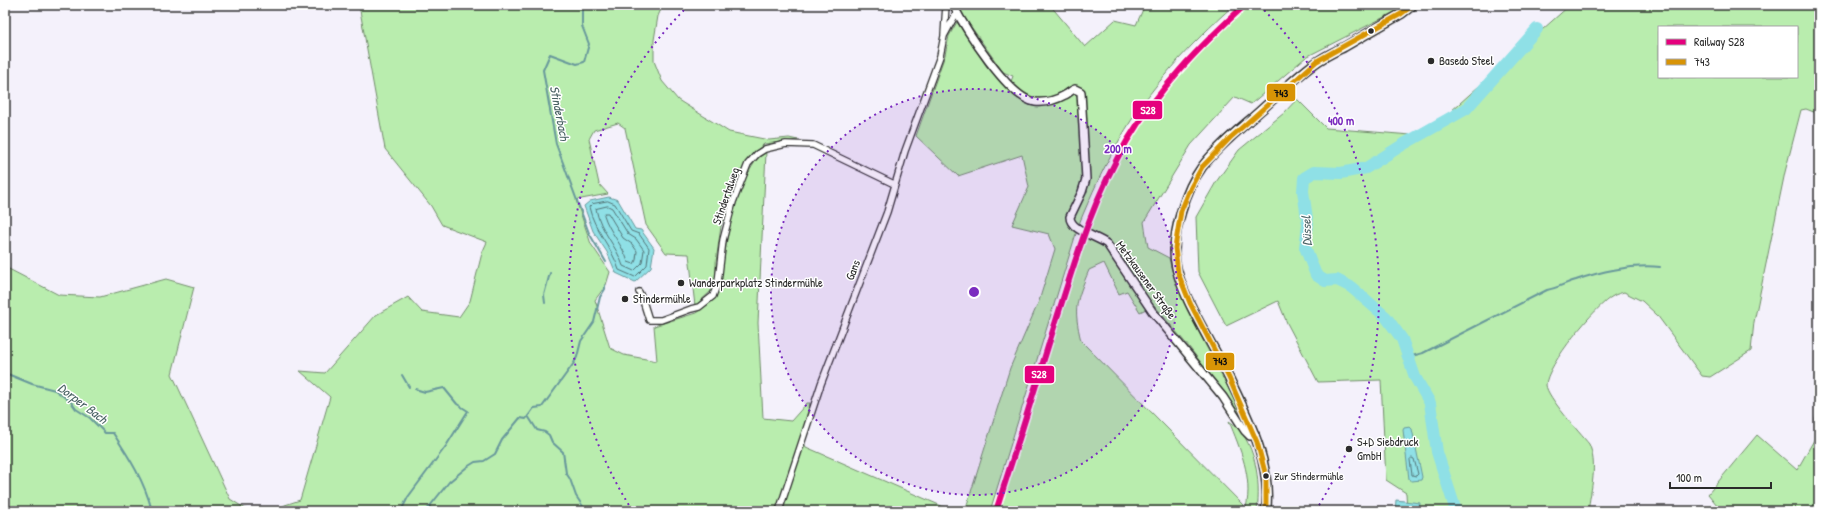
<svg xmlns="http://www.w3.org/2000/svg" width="1824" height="516" viewBox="0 0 1824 516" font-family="'Patrick Hand',sans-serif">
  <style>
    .green { fill: #b9edae; stroke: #728c6c; fill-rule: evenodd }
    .water { fill: #8fe0e6; stroke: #67989b }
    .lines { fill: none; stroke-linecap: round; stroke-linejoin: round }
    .shore { stroke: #537376; stroke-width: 1 }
    .stream { stroke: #67989b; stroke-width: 2 }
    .river { stroke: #8fe0e6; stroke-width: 12 }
    .minor-casing { stroke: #2b2b2b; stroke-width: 8 }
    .tertiary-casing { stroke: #2b2b2b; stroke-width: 10 }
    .secondary-casing { stroke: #2b2b2b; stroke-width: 11 }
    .minor { stroke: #fff; stroke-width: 5.5 }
    .tertiary { stroke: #fff; stroke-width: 7 }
    .secondary { stroke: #fff; stroke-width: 8 }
    .bus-1-casing { stroke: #fff; stroke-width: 8 }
    .bus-1 { stroke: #d89406; stroke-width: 5 }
    .rail-1-casing { stroke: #fff; stroke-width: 9 }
    .rail-1 { stroke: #e5007d; stroke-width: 6 }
    .ring { fill: none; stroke: #7b2cbf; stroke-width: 2; stroke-dasharray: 2 4 }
    .bus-dot { fill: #2b2b2b; stroke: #fff; stroke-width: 1.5 }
    .labels { text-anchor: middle; stroke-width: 3; stroke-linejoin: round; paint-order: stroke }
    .bus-label { font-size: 11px; fill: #2b2b2b; stroke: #fff; text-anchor: start }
    .poi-label { font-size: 12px; fill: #2b2b2b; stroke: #fff; text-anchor: start }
    .street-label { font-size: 12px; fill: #2b2b2b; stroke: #fff }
    .water-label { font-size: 13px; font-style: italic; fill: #496163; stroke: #fff }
    .centre { fill: #7b2cbf; stroke: #fff; stroke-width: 2 }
    .ring-label { font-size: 12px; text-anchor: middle; font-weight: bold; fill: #7b2cbf; stroke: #fff; stroke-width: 3; stroke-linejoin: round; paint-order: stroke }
    .line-badge { stroke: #fff; stroke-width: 1.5 }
    .badge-label { font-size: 11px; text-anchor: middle; font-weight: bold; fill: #fff }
    .pale-badge-label { font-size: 11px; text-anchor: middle; font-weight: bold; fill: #111 }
  </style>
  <rect width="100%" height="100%" fill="#f4f1fb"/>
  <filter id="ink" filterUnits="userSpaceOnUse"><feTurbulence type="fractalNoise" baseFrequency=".025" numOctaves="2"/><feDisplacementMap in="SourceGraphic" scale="8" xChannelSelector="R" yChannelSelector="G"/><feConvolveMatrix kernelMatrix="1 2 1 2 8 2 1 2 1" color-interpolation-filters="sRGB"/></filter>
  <g filter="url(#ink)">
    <path class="green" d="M359,5H663L658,16L654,40V61L662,81L678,100L729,132L769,140L789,138L798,140L764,144L752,155L737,183L721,226L716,262V283L711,291L695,306L689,254L666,253L646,225L625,128L618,123L594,130L589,139L599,184L608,194L576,200L591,244L610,272L606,285L595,300L610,348L624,355L657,361L654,326L696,313L713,300L719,286L730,222L744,180L756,160L766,152L758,323L763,418L791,421L807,403H810L801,437L806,447L953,511H276L285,505L300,500L330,397L300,371L325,373L376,315L408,297L422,312L459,317L470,301L482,253L487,242L442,225L431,206L385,149Z
      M965,5H1050L1085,47L1115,20L1136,25L1145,5H1234C1190,44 1149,88 1120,139C1104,166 1091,195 1079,224L990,511H965L1010,368L1039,301L1055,249L1049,234L1012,225L1029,187L1022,155L958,176L916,136L945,55L949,36L957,22L987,67L1009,87L1013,76L1003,72L960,11Z
      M1249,5H1402L1404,7L1306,57L1251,104L1235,97L1191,145L1144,222L1148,247L1169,258C1173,279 1182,296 1191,316C1208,352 1228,386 1246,422L1189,347L1154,305L1140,312L1127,291L1119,294L1104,263L1089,270C1076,302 1073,307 1081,341L1246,508C1253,477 1240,449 1229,421C1256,438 1261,482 1257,511H1000C1019,449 1038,388 1057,326C1077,264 1095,200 1129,144C1162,90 1203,47 1249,5Z
      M1570,5H1819V114L1806,109L1801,110L1785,172L1754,322L1751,351L1710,377L1702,376L1657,315L1642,301L1624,292C1621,293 1616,294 1613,296C1596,305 1546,366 1546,385C1547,397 1580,433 1589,444C1598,464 1591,489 1588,511H1407L1406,493L1386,480L1381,380L1318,382L1287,323L1278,301L1226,326L1198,272L1196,217L1216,182L1239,150L1284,113L1297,99L1326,128L1423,136ZM1659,27H1797V77H1659Z
      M5,267L59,295L100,297L166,279L194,287L172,374L230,499L249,511H5Z
      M1818,433H1819V511H1722L1708,494L1757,435L1797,470Z"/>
    <path class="water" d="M609,197L618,200L635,229L641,230L654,248L651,267L635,282L616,273L607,252L593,231L584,206L590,201Z
      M1410,427L1412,429L1422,477L1421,480L1412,481L1409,479L1403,430L1404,428Z
      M1396,500L1420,503L1419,511H1395Z"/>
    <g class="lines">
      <path class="shore" d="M608,201L615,204L631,231L639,234L649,248L647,265L635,277L619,270C612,247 594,230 589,207L592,204Z
        M608,206L612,208L628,234L636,239L644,250L642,263L634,271L623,266C617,246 600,231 596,209Z
        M605,213H608L623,238L632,244L637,251L636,260L634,264L628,262C623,245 609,232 604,215Z
        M1412,458L1414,459L1418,474L1416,476L1412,475L1410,460Z"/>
      <path class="stream" d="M583,5L582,12V26L589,44L584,62L577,64L550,54L543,70L556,144L589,233L606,262
        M545,303L544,295L550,273
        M1408,357L1423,353L1547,290C1558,288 1565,283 1576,280C1603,271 1632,264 1660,267
        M5,373L32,384L55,390L71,402L76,409L90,418L105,433H113C129,457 145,482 152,511
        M402,375L409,387
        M528,416L537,430L545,432L549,435L552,442L563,452L566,473L570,479L576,496L586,511
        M401,511L408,497L446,446L468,411L457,404L444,388L425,392L415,389
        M426,511L449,482L467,467L475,462L484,461L495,454L502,440L520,418L526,419L534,408L542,407L574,363L577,357L581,341L594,322L600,297L605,289V285"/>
      <path class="river" d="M1456,511L1437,452L1430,403L1415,377L1402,339L1386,317L1351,287L1337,280L1325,281L1316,275L1305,247L1308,225L1303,191L1304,178L1314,172L1341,173L1366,168L1404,144L1466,109L1537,29"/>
      <g class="minor-casing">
        <path id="minor" d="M944,35L946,5
          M639,292L643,301L649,320H661L691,309L699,307L713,296L718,282L723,240L733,202L748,164L757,154L765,149L786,144L813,145L894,184
          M1819,419V421
          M779,511L821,384L887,212L905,151L940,56L944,36L957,12"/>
      </g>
      <g class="tertiary-casing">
        <path id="tertiary" d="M953,5C965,28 1009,99 1035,102C1045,103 1056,100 1065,95C1069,93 1071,90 1075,89L1081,92L1086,179L1082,192L1070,217C1070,230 1096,236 1107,244L1152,311L1223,397L1245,431L1250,436L1255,434"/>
      </g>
      <g class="secondary-casing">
        <path id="secondary" d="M1266,511C1272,463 1249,420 1229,378C1213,343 1179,295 1175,259C1172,232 1186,189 1202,167C1218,146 1240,129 1260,111C1278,95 1295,78 1314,64C1323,57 1334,52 1344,47C1363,36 1382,25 1401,14L1413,5"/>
      </g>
      <use href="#minor" class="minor"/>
      <use href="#tertiary" class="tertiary"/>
      <use href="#secondary" class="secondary"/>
      <g class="bus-1-casing">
        <path id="bus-1" d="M1266,511V476L1257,442L1229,378L1190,303L1178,273L1175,248L1181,211L1191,187L1202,167L1230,138L1317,61L1401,14L1413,5"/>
      </g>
      <use href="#bus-1" class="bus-1"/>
      <g class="rail-1-casing">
        <path id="rail-1" d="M996,511C1016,449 1036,386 1055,324C1075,261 1093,198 1127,141C1158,89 1200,46 1245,5"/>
      </g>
      <use href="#rail-1" class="rail-1"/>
    </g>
  </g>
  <circle cx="974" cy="292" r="203" fill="#7b2cbf" fill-opacity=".12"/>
  <g class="ring">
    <circle cx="974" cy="292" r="203"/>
    <path d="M632 510A405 405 0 0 1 688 6M1260 6A405 405 0 0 1 1316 510"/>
  </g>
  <g class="bus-dot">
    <circle cx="1371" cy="31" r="3.5"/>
    <circle cx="1431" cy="61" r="4"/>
    <circle cx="681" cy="283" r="4"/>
    <circle cx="625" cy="299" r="4"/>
    <circle cx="1349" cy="449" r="4"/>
    <circle cx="1266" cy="476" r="3.5"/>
  </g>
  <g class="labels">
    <g class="bus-label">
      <text x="1274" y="480">Zur Stindermühle</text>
    </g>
    <g class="poi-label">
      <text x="1439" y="65">Basedo Steel</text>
      <text x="689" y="287">Wanderparkplatz Stindermühle</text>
      <text x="633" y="303">Stindermühle</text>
      <text x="1357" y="446">S+D Siebdruck<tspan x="1357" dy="14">GmbH</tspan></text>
    </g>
    <g class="street-label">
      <text transform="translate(726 196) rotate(-71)" y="4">Stindertalweg</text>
      <text transform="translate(853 270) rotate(-69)" y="4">Gans</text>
      <text transform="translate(1146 280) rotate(54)" y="4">Metzkausener Straße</text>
    </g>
    <g class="water-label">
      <text transform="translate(560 113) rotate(79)" y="5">Stinderbach</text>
      <text transform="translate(1306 231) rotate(-92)" y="5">Düssel</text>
      <text transform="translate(83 403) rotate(37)" y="5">Dorper Bach</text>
    </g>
  </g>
  <circle cx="974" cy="292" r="6" class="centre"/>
  <g class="ring-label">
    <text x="1341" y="125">400 m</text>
    <text x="1118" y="153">200 m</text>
  </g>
  <g class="line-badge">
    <rect x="1266" y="83" width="30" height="19" rx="4" fill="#d89406"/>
    <rect x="1132" y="100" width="31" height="20" rx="4" fill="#e5007d"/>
    <rect x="1205" y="352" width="30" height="19" rx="4" fill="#d89406"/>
    <rect x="1024" y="365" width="31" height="19" rx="4" fill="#e5007d"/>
  </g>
  <g class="badge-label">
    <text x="1148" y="114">S28</text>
    <text x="1039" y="378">S28</text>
  </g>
  <g class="pale-badge-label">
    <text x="1281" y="97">743</text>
    <text x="1220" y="365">743</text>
  </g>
  <rect width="1824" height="516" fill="none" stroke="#fff" stroke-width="20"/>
  <rect x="10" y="10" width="1804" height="496" fill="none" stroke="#2b2b2b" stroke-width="1.5" filter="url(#ink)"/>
  <rect x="1658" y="26" width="140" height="52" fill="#ffffff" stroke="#aaaaaa"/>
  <rect x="1666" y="39" width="20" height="6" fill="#e5007d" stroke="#aaaaaa"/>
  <text x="1694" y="46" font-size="12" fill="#2b2b2b">Railway S28</text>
  <rect x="1666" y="59" width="20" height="6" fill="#d89406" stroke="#aaaaaa"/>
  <text x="1694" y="66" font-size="12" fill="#2b2b2b">743</text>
  <path d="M1670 482v6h101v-6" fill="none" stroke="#2b2b2b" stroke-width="2"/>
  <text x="1676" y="482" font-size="12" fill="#2b2b2b" stroke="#ffffff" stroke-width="3" paint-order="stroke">100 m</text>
</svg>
